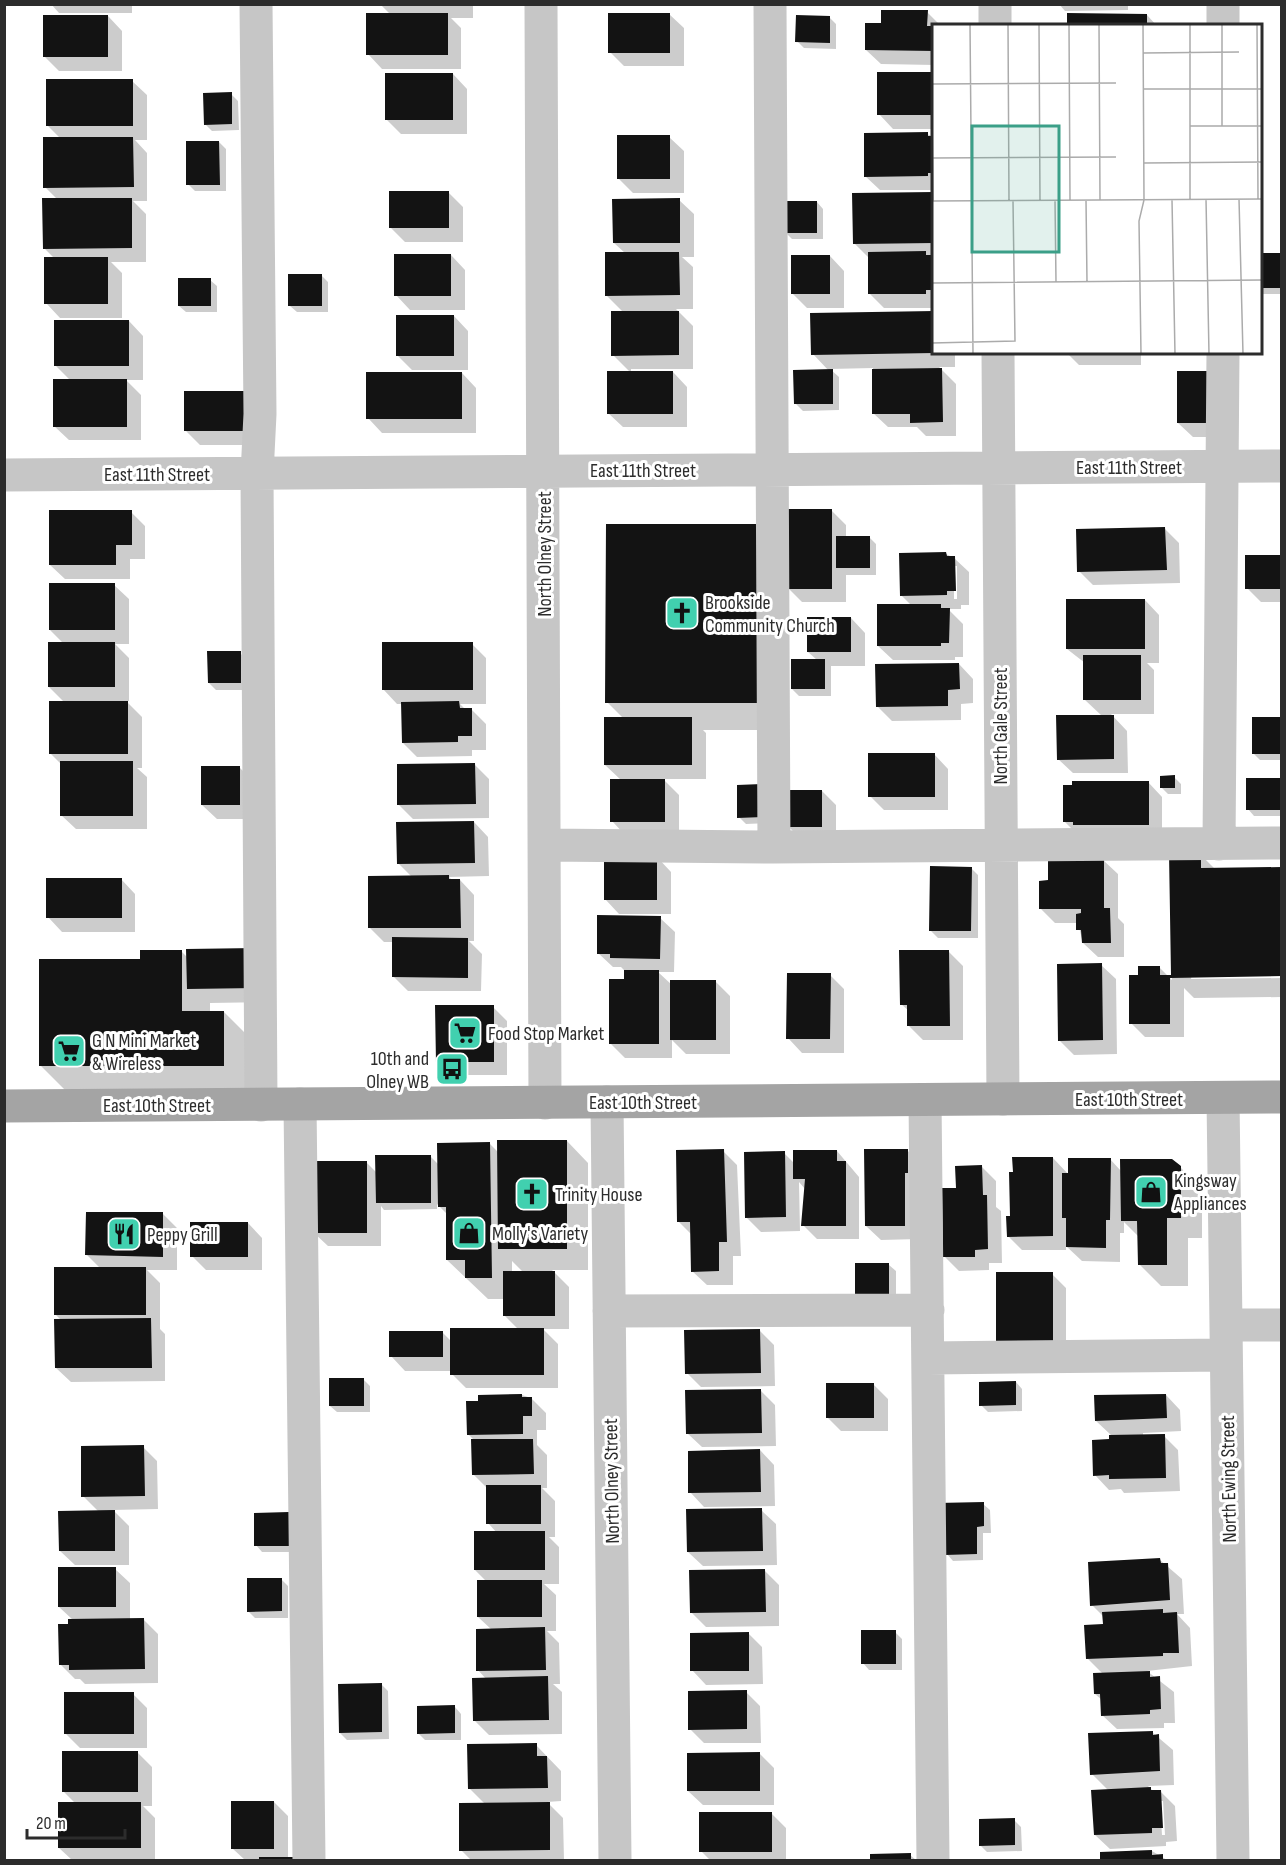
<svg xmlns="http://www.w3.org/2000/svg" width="1286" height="1865" viewBox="0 0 1286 1865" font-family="'Sofia Sans Condensed',sans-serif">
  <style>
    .shadow { fill: #0003; fill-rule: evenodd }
    .building { fill: #131313 }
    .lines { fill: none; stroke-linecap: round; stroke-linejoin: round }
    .minor { stroke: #c6c6c6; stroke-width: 33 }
    .major { stroke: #a4a4a4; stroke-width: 33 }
    .labels { text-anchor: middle; stroke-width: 6; stroke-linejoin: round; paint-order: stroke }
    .street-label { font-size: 20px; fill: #2c2c2c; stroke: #fff }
    .poi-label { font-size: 20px; fill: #2c2c2c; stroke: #fff; text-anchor: start }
    .inset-road { fill: none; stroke: #ababab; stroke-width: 1.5 }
    .view { fill: #3b9f88; fill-opacity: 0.15; stroke: #3b9f88; stroke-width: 3 }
    .inset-edge { fill: none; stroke: #2c2c2c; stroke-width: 3 }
  </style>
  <rect width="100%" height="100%" fill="#fff"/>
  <path class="shadow" d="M51,4H132V13H59Z
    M380,4H473V18H451L461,28V69H382L368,54L390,14Z
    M881,4H942V6H883Z
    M1059,4H1128V10L1065,11Z
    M927,12L941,26H934V65L881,64L866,50L883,25Z
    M669,14L684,28V66H624L610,52Z
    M1147,15L1157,26H1068Z
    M108,16L122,31V71H59L44,56Z
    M829,17L836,24V49L804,48L797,41Z
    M934,73V129H893L879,114Z
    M453,74L467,89V134H401L386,119Z
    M132,81L147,95V140H135L147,153V201H133L146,214V262H111L122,273V318H60L46,303L54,258L44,248L57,199L45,187L61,139L48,126Z
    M231,94L238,101L239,130L212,131L205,124Z
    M927,134L934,137V190H880L865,176Z
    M669,137L684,151V193H633L618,178Z
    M219,142L226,149V191H195L188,184Z
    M448,192L463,207V242H405L391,228Z
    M934,194V308H884L870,294L869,258L854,243Z
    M679,200L694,214V257H682L693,267V309H676L693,326V369H631V372H673L687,387V427H623L608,413L630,372L613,355L623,312L607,296L625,253L614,243Z
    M817,202L823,209V239H792L785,232Z
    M1260,254H1279L1282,257V294H1260Z
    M451,255L465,270V310H410L396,295Z
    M830,256L844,271V308H807L792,293Z
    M321,275L328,282V312H297L290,306Z
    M210,280L217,286V312H186L179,306Z
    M454,316L468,331V370H412L397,355Z
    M129,321L143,336V380H126L141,395V440H69L54,426L70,380L56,366Z
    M955,352V367H939L956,384V436H926L917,427H888L873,413V368L830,369L839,377V410L803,411L796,404L829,371L813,354Z
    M1066,352H1141V365H1079Z
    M1178,372L1231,437H1193L1178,423Z
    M462,373L476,388V433H382L368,418Z
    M244,392L259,445H200L186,431Z
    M832,511L846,525V538L869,537L876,544V575H846V602H802L786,586V730H703L706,733V779H663L679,795V836H626L612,821L621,780L605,765L623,718L607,702L758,526Z
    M131,512L145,526V559H130V579H65L50,565Z
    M1165,529L1179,543L1180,583L1093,585L1079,571Z
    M946,554L954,558L969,572V605H961V609H948L963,624V657H955V660H893L878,646L912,606L901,595ZM954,566H957V599H954Z
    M1282,556V602H1261L1247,588Z
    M114,585L129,599V644H115L129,658V701H126L142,717V768H137L147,777V829H76L61,815V764L50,753L65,703L49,687L64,644L50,630Z
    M1145,600L1159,615V663H1147L1154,670V714H1111L1127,731L1128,773H1073L1058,759L1102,716L1085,700V663L1067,649Z
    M851,618L865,633V666H831V696H799L792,689L817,660L808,652Z
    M472,644L486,658V704H460L466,710H472L486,724V750H472V756L417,757L403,743V704H397L383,689Z
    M240,653L247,660V690H216L209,683Z
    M959,664L973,679V703L961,704V720L892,721L878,707Z
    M1282,718V760H1260L1253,753Z
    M934,754L948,769V810H884L870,796Z
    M475,765L489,779V818L413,819L399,805Z
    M240,768L254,782V819H217L202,805Z
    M1174,777L1181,784V794H1168L1161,787Z
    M1279,779L1282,782V816H1254L1248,809Z
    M1148,782L1162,797V838L1079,836L1064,821Z
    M738,786L769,823L746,824L739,817Z
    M822,791L836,805V841H803L789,827Z
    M474,822L488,837L489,876L449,877L452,880H460L474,895V941H469L482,954L481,991H408L393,976L394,942H384L370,928L412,877L398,863Z
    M1171,854H1200L1215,869L1191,979L1282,978V997L1194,998L1184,988V1037H1145L1131,1023L1139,977L1159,967L1172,980Z
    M657,857L671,872V914H619L605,899Z
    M1103,860L1118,874V918L1124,924V957H1098L1083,943L1078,923H1055L1041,909L1050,881Z
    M971,868L978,875V938H938L931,931Z
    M121,879L135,894V932H62L48,917Z
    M660,918L675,932L674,972H658L672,985L715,981L730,996V1054H686L672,1040V1058H625L611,1044L626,972L621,967H613L598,953Z
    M948,951L963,966V1040H923L909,1026V1011L901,1004Z
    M182,952L188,958L270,1002L210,1003V1012H224L252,1040L251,1093H68L40,1065L141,961Z
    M1101,965L1116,979L1117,1054L1074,1055L1060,1041Z
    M830,975L844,989V1053H802L788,1038Z
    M493,1007L507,1021V1075H452L437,1061Z
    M567,1141L588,1163V1270H552L569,1287V1329H543L558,1344V1388H466L452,1374V1371H405L391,1356L443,1333L452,1342L519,1330L504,1315V1299H488L447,1260V1214L437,1204V1209L384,1210L381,1206V1246H328L313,1232L366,1162L377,1173L430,1156L439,1165L490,1144L499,1153ZM512,1261L524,1273H512Z
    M907,1150L922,1165L919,1239L881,1240L866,1226Z
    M723,1151L737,1165L741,1256H733V1285H707L692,1271V1235L679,1222Z
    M837,1151L859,1177V1239H817L803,1225L805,1189L799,1182L800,1231L761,1232L746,1217L784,1153L795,1164Z
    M1053,1158L1069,1175L1110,1159L1121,1171L1180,1167L1202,1189V1238H1188V1286H1161L1139,1264V1237L1124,1222V1233H1120V1262L1082,1261L1066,1246V1250H1022L1008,1236L1012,1217Z
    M982,1167L996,1181V1207L1001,1211L1002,1263H989V1270L959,1271L944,1256L957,1189Z
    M163,1214L177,1228V1270H147L160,1283V1329L165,1334V1381L71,1382L56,1368L61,1320L55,1314L100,1268L87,1255Z
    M248,1223L262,1238V1270H206L192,1256Z
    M889,1265L896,1271V1302H863Z
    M1052,1274L1066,1288V1360H1012Z
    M760,1331L774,1345L775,1386L701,1387L687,1373Z
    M363,1379L370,1386V1412H337L330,1406Z
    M1016,1382L1022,1389V1411L988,1412L981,1405Z
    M873,1384L888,1399V1431H841L827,1417Z
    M761,1391L775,1405L776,1446L702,1447L687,1433Z
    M522,1395L531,1398L546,1413V1430H537V1445L547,1455V1488H542L555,1501V1537H549L559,1547V1584H544L556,1595V1631H547L559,1643L560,1684H553L562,1692V1734L489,1735L474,1720L486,1679L478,1670L492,1630L478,1617L486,1581L475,1570L497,1533L488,1523V1489L473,1474V1439L468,1434L479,1402Z
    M1166,1395L1180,1410L1181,1431L1143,1433V1436H1164L1178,1450L1180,1491L1124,1493L1121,1489L1109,1490L1095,1475L1111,1435L1096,1421Z
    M143,1447L157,1461L158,1509L113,1510L129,1526V1565H75L60,1551L99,1512L83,1496Z
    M760,1450L774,1465L775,1506L704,1507L690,1492Z
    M983,1504L990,1510L991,1533H983V1560L953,1561L947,1554Z
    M761,1510L776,1524L777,1565L703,1566L688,1552Z
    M255,1514L295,1552H262L256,1545Z
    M1160,1560L1182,1579L1184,1614H1177L1190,1628L1192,1666L1147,1671L1174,1692L1175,1723H1164V1728L1117,1729L1102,1715V1700L1095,1694L1103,1674L1087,1658L1104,1625V1617L1092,1605Z
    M115,1569L130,1583V1620L143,1619L158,1634V1683L85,1684L80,1679H75L60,1664L73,1620L59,1607Z
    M764,1570L779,1585V1626L706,1627L691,1612Z
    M281,1579L288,1586V1618H255L248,1611Z
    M895,1632L902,1639V1670H869L863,1663Z
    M748,1633L762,1647L763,1684L706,1685L692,1670Z
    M381,1684L388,1691L389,1739L347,1740L340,1733Z
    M746,1692L760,1706L761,1743H704L690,1729Z
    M133,1694L147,1708V1748H80L66,1734Z
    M455,1707L461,1714V1740H425L418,1733Z
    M1153,1733L1173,1750L1174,1785L1148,1786L1154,1792L1160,1791L1175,1806L1177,1841L1166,1842V1846L1110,1849L1095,1835L1109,1791L1092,1774ZM1160,1801H1163L1165,1835H1162Z
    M536,1745L561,1771V1801L547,1802L563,1818L564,1860H471L461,1850L485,1804L469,1788Z
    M138,1753L152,1767V1806H143L155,1818V1860H72L59,1848L75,1803L64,1792Z
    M760,1754L774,1768V1805H703L688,1791Z
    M274,1802L288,1816V1859L294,1860H245L233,1849Z
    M772,1814L786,1828V1860H710L701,1851Z
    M1014,1820L1021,1827L1022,1851L987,1852L980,1845Z
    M1152,1851L1167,1860H1102L1101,1853Z
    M871,1855H910L916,1860H871Z"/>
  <path class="building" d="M881,10H928L927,26H934V51L865,50V23H881Z
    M366,13H448V55H366Z
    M608,13H670V53H608Z
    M1067,13L1147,14V26H1067Z
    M43,15H108V57H43Z
    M796,15L830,16V43L795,42Z
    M877,72H934V115H877Z
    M385,73H453V120H385Z
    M46,79H133V126H46Z
    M232,92V124L204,125L203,93Z
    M928,132V136H934V173H928V176L864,177V133Z
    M617,135H670V179H617Z
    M43,137H133L134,187L43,188Z
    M186,141H219L220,185H186Z
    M389,191H449V228H389Z
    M934,192V243L853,244L852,193Z
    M42,198H132V248L43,249Z
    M680,198V243H613L612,199Z
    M784,201H817V233H784Z
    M926,251V255H934V290H926V294H868V252Z
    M605,252H679L680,295L605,296Z
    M1260,253H1280V288H1260Z
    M394,254H451V296H394Z
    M791,255H830V294H791Z
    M44,257H108V304H44Z
    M288,274H322V306H288Z
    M178,278H211V306H178Z
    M611,311H679V355L611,356Z
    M934,311V353L811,355L810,313Z
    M396,315H454V356H396Z
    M54,320H129V366H54Z
    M942,368L943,422L910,423V414H872V369Z
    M833,369V404H794L793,370Z
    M607,371H673V414H607Z
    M1177,371H1217V423H1177Z
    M366,372H462V419H366Z
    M53,379H127V427H53Z
    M184,391H245V431H184Z
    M786,509H832V589H786Z
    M49,510H132V545H116V565H49Z
    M606,524H758V703H605Z
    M1165,527L1167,570L1077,572L1076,529Z
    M836,536H870V568H836Z
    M946,552L947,556H955L956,591H947V595L900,596L899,553Z
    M1245,555H1282V589H1245Z
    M49,583H115V630H49Z
    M1066,599H1145V649H1066Z
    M877,604H941V608H950L949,643H941V646H877Z
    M807,617H851V652H807Z
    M48,642H115V687H48Z
    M382,642H473V690H382Z
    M207,651H241V683H208Z
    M1083,655H1141V700H1083Z
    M791,659H825V689H791Z
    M959,663L960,689L948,690V706L876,707L875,664Z
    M49,701H128V754H49Z
    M459,701L460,708H472V736H458V742L402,743L401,702Z
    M1056,715H1114V759L1057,760Z
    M604,717H692V765H604Z
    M1252,717H1282V754H1252Z
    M868,753H935V797H868Z
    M60,761H133V816H60Z
    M475,763L476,804L397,805V764Z
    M201,766H240V805H201Z
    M1175,775V788H1160V776Z
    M1246,778H1280V810H1246Z
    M610,779H665V822H610Z
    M1072,781H1149V825H1073V822H1063V785H1072Z
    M762,784L763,817L737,818V785Z
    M787,790H822V827H787Z
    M474,821L475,863L397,864L396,822Z
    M1201,852V868L1282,867V976L1170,978V1024H1129V975H1138V966H1160V975H1171L1169,853Z
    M604,856H657V900H604Z
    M1104,858V908H1110L1111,943H1082L1081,930H1076V914L1081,913V909H1039V881L1048,880V859Z
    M930,866L972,867L971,931H929Z
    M449,875V879H460L461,928H368V876Z
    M46,878H122V918H46Z
    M597,915L661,916L660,959L610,958V954H597Z
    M392,937L468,938V978L392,977Z
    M256,948L257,988L187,989L186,949Z
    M140,950H182V1011H224V1066H39V959H140Z
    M899,950H949L950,1026H907V1005H900Z
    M1102,963L1103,1040L1058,1041L1057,964Z
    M624,970H659V1044H609V979H624Z
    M787,973H831L830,1039H786Z
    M670,980H716V1040H670Z
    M435,1005H494V1062H436Z
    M497,1140H567V1249H498Z
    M490,1142L492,1278H465V1260H446V1207H438L437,1143Z
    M724,1149L727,1242H719V1271L691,1272L690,1222H677L676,1150Z
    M864,1149H908V1173H905V1226H865Z
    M793,1150H837V1161H846V1226H801L805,1179H793Z
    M785,1151L786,1217L745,1218L744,1152Z
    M375,1155H431V1203H376Z
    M1012,1157H1053V1236L1007,1237L1006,1216H1010L1009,1172H1013Z
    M1068,1158H1111L1110,1220H1106V1248L1066,1247V1218H1062V1173H1068Z
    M1120,1159H1172L1181,1166V1218H1167V1265H1138L1137,1221H1121Z
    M311,1161H367V1233H312Z
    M982,1165L983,1195H987L988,1249L975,1250V1257H943L942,1188H956L955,1166Z
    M86,1212H163V1257L85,1255Z
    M190,1222H248V1257H190Z
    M855,1263H889V1296H855Z
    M54,1267H146V1315H54Z
    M503,1271H555V1316H503Z
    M996,1272H1053V1346H996Z
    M151,1318L152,1368H55L54,1319Z
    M450,1328H544V1375H450Z
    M760,1329L761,1373L685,1374L684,1330Z
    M389,1331H443V1357H389Z
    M329,1378H364V1406H329Z
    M1016,1381V1405L979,1406V1382Z
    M826,1383H874V1418H826Z
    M761,1389L762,1433L686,1434L685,1390Z
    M522,1394V1397H532V1416H523V1434L467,1435L466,1401H478V1395Z
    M1166,1394L1167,1418L1095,1421L1094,1395Z
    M1165,1434L1166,1478L1109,1479V1475L1093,1476L1092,1440L1109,1439V1435Z
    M471,1439H533L534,1474L472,1475Z
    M144,1445L145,1496L81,1497V1446Z
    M760,1449L761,1492L688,1493V1451Z
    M486,1485H541V1524H486Z
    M984,1502V1526L977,1527V1554L945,1555L937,1503Z
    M762,1508L763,1551L687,1552L686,1509Z
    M115,1510V1551H59L58,1511Z
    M289,1512V1546H254V1513Z
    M474,1531H545V1570H474Z
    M1160,1558L1161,1563H1168L1170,1600L1090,1606L1088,1562Z
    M58,1567H116V1607H58Z
    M765,1569L766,1612L690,1613L689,1570Z
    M247,1578H282V1611L247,1612Z
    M477,1580H542V1617H477Z
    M1163,1609V1613L1177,1612L1179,1653H1163V1656L1086,1659L1084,1625L1103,1624L1102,1612Z
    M144,1618L145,1669L69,1670V1665H59L58,1624H68V1619Z
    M545,1627L546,1670L476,1671V1629Z
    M861,1630H896V1664H861Z
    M749,1632V1671H690V1633Z
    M1150,1671V1677L1160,1676L1161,1709L1150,1710V1714L1101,1716L1100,1694H1094L1093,1673Z
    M548,1676L549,1720L473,1721L472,1678Z
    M382,1683V1732L339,1733L338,1684Z
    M747,1690V1729L688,1730V1691Z
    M64,1692H134V1734H64Z
    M455,1705V1733L417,1734V1706Z
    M1153,1731V1735L1159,1734L1160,1771L1090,1775L1088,1733Z
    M537,1743V1756H547L548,1788L468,1789L467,1744Z
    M62,1751H138V1792H62Z
    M760,1752V1791H687V1753Z
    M1151,1787V1790H1161L1163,1828H1152V1833L1094,1835L1091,1790Z
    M231,1801H274V1849H231Z
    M58,1802H141V1848H58Z
    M550,1802V1850L459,1851V1803Z
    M699,1812H772V1852H699Z
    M1015,1818V1845L979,1846V1819Z
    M1152,1850V1855L1163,1854V1860H1100V1852Z
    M911,1853V1860H870V1854Z
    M259,1857H293V1860H259Z"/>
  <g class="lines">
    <path class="minor" d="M256,4L260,414L257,474L261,1105
      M541,4L545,1103
      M770,4L774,847
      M995,4V26
      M1223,4V26
      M998,352L1003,1099
      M4,475L1282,466
      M1219,844L1223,352
      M545,845L774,847L1282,843
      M1223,1098L1233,1860
      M925,1100L933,1860
      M607,1102L615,1860
      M300,1104L309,1860
      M609,1311L928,1310
      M1226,1325H1282
      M928,1358L1226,1355"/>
    <path class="major" d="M4,1106L1282,1097"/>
  </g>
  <defs>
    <g id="church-square" transform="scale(1.725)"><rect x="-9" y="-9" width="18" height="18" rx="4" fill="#41d0af" stroke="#fff"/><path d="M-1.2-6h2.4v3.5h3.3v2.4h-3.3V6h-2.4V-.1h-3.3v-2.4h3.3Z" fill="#111"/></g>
    <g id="supermarket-square" transform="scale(1.725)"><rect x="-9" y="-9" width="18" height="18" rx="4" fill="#41d0af" stroke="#fff"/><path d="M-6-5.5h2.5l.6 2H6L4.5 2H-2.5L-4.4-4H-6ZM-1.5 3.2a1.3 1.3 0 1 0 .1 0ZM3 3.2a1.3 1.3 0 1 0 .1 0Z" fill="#111"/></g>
    <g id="bus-square" transform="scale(1.725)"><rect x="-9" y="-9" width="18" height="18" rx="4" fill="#41d0af" stroke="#fff"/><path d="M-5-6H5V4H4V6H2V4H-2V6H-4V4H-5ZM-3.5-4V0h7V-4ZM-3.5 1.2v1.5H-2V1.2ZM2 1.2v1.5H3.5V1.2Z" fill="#111"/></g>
    <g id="shop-square" transform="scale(1.725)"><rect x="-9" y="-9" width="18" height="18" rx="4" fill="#41d0af" stroke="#fff"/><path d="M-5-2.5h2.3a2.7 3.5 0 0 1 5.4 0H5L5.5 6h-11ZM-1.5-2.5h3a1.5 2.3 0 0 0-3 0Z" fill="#111"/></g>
    <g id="restaurant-square" transform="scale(1.725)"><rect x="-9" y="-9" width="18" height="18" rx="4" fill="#41d0af" stroke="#fff"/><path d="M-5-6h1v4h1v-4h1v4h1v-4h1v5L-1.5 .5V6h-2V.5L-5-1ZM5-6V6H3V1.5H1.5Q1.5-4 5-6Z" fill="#111"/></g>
  </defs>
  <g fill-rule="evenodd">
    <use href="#church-square" x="682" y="613"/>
    <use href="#supermarket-square" x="465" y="1033"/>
    <use href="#supermarket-square" x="69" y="1051"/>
    <use href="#bus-square" x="452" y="1069"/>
    <use href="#shop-square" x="1151" y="1192"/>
    <use href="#church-square" x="532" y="1194"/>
    <use href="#shop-square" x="469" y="1233"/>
    <use href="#restaurant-square" x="124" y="1234"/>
  </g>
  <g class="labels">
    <g class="street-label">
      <text x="1129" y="474">East 11th Street</text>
      <text x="643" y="477">East 11th Street</text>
      <text x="157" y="481">East 11th Street</text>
      <text transform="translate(544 554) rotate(-90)" y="7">North Olney Street</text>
      <text transform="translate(1000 726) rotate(-90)" y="7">North Gale Street</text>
      <text x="1129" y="1106">East 10th Street</text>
      <text x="643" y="1109">East 10th Street</text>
      <text x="157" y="1112">East 10th Street</text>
      <text transform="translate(1228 1479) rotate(-91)" y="7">North Ewing Street</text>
      <text transform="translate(611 1481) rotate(-91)" y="7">North Olney Street</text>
    </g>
    <g class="poi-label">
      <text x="705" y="609">Brookside<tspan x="705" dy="23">Community Church</tspan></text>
      <text x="488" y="1040">Food Stop Market</text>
      <text x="92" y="1047">G N Mini Market<tspan x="92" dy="23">&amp; Wireless</tspan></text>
      <text x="429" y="1065" text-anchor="end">10th and<tspan x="429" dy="23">Olney WB</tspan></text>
      <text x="1174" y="1187">Kingsway<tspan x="1174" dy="23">Appliances</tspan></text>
      <text x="555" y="1201">Trinity House</text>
      <text x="492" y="1240">Molly's Variety</text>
      <text x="147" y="1241">Peppy Grill</text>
    </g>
  </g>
  <g transform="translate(932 24)">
    <rect width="330" height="330" fill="#fff"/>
    <path class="inset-road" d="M38,0L41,330M76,0L77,177M107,0L108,177M137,0L138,176M167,0L168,176M258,0V175M290,0V102M325,0L326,175M211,29L307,28M0,60L184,59M211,65H330M0,86L1,177M258,102H330M0,134L184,133M212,139L330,138M274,175L277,330M307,175L311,330M123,176L124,258M154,176L155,258M240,176L243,330M0,177L330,175M0,259L330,256M0,319L83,317L81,177M209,330L207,197L212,176L211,0"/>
    <path class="view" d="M40,102H127V228H40Z"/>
    <rect width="330" height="330" class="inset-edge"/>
  </g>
  <rect width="1286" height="1865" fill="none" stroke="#2c2c2c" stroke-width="12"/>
  <path d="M27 1829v9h98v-9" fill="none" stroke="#2c2c2c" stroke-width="3"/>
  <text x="36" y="1829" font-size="18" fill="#2c2c2c" stroke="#ffffff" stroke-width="4.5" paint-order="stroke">20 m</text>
</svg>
